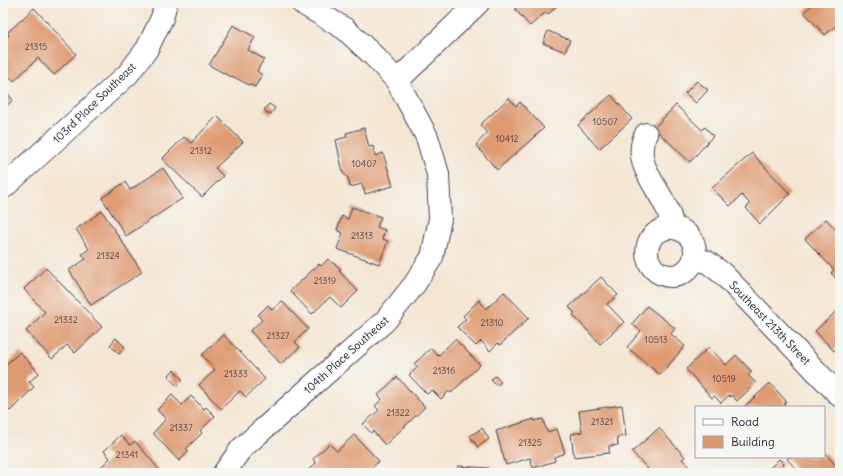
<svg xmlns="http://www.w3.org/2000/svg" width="843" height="476" viewBox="0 0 843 476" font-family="Delius,sans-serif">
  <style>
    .building { fill: #de9a71 }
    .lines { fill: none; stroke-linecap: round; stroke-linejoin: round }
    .minor-casing { stroke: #423f52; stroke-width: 24 }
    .minor { stroke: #fff; stroke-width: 22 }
    .labels { text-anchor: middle; stroke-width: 3; stroke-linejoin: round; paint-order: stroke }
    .number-label { font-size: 9px; fill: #514048 }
    .street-label { font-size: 11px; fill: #22223b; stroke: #f6f6f2 }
  </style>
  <rect width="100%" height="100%" fill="#f6f6f2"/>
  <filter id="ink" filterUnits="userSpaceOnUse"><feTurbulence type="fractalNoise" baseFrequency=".025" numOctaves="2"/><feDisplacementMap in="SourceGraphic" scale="8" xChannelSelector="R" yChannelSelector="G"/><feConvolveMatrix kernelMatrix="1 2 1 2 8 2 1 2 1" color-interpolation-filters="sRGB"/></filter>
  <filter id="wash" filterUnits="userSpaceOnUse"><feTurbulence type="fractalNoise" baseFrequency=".012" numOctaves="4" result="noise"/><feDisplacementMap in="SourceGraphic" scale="16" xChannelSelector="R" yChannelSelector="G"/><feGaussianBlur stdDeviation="0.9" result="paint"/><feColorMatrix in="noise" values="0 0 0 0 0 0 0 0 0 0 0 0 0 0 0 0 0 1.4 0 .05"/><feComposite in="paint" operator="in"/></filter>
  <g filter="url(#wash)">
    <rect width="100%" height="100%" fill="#f4e6d3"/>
    <g id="blocks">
      <path class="building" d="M522,3H560L548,14L546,12L530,26L515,9Z
        M810,3H840V22L825,35L804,12L812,5Z
        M34,8L76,54L54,75L38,58L14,81L3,70V40L9,35L7,33Z
        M233,25L255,37L248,50L264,59L257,71L262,75L255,87L250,84L249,85L232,76L231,77L209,65Z
        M548,31L570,40L565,52L543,43Z
        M697,81L708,90L696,103L685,93Z
        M3,89L13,100L3,109Z
        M611,95L632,119L599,149L578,125Z
        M509,98L516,106L520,102L544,128L497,170L476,145L487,133L480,125Z
        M269,104L275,108L270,115L264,110Z
        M676,105L702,130L705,127L713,136L690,162L654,128Z
        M217,116L243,142L215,168L223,176L202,197L162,159L184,137L191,143Z
        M364,128L369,147L373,146L375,156L383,153L393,186L365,194L362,184L350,187L348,178L343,173L336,140L347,137L346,133Z
        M752,153L790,194L760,224L746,208L750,204L742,195L730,206L712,188Z
        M163,168L183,198L126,236L102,198L125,182L130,190Z
        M352,207L381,217L377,227L385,230L382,239L388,241L379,264L337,249L343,233L337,230L342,216L348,219Z
        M102,211L142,272L91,305L69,270L86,259L82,254L89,249L76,229Z
        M826,219L840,234V283L831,273L834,270L805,239Z
        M328,259L341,269L339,271L358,291L341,308L330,297L312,314L290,291L319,264L321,266Z
        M46,268L102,327L75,353L67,345L52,359L26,331L45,312L24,289Z
        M601,277L618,295L607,304L624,322L600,344L573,315L575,313L569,307Z
        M504,292L529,318L500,345L498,343L490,351L481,341L476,346L457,327L466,319L463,316L479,300L486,309Z
        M282,301L308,329L295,342L300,347L281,364L250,331L262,320L258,315L268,305L272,310Z
        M647,306L675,328L671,334L685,346L660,375L627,347L641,331L632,324Z
        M840,308V345L834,351L815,331Z
        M224,335L265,379L246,397L240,391L221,409L199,385L215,370L202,355Z
        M116,338L125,347L119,354L110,345Z
        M455,339L480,365L451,393L449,391L441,399L432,390L427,394L409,375L418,367L414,364L431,348L438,356Z
        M709,347L726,365L736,355L752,372L748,375L756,383L737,401L732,395L730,397L729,395L721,403L714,396L712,398L686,369Z
        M20,352L39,373L29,382L34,387L10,411L4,404L3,406V367Z
        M174,370L183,380L177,386L168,376Z
        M495,376L501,382L497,386L491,380Z
        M397,377L425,407L385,445L373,431L371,433L363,424L379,410L375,406L382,399L378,395Z
        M770,383L786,401L784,404L787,407H744Z
        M172,395L182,405L191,396L204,409L206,407L215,416L200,431L202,433L186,449L189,451L179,461L153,433L166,419L157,410Z
        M622,405L626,436L617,437L618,445L609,446V453L574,457L571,434L582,432L579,411Z
        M534,419V421L543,419L547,432L557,429L565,453L554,457L555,461L533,468L530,458L506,465L496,431Z
        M482,428L489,439L478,447L470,436Z
        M659,428L685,457L682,459L689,467L682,473H644L648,469L632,452Z
        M121,435L130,445L135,441L162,473H95L110,458L104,451Z
        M354,435L379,461L366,473H311L308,470L316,463L313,459L329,444L337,451Z
        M824,452L840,470V473H796L798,471L787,459L789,457H824Z
        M779,459L784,464L775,473H771L768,470Z
        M458,466L489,468V473H457Z"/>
    </g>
  </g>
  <g filter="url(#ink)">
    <use href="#blocks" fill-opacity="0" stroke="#423f52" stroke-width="1"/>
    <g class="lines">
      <g class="minor-casing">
        <path id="minor" d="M397,81L478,3
          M646,134C628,167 670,195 672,227
          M3,188L128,74L147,49L162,18L166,3
          M647 252a24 24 0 1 1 48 0a24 24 0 1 1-48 0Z
          M695,258L707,262L723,274L840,396
          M224,473L241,449L385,321L414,285L432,257L440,219L438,174L427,137L397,81L375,57L345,29L302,3"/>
      </g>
      <use href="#minor" class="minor"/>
    </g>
  </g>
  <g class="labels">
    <g class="number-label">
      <text x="36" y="50">21315</text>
      <text x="605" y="125">10507</text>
      <text x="507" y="142">10412</text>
      <text x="201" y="154">21312</text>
      <text x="364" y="167">10407</text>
      <text x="362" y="239">21313</text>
      <text x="108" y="259">21324</text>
      <text x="325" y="284">21319</text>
      <text x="66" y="323">21332</text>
      <text x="492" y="326">21310</text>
      <text x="278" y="339">21327</text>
      <text x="656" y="343">10513</text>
      <text x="444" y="374">21316</text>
      <text x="236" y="377">21333</text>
      <text x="724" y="382">10519</text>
      <text x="398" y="416">21322</text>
      <text x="602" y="425">21321</text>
      <text x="181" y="431">21337</text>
      <text x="530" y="446">21325</text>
      <text x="127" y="458">21341</text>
    </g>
    <g class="street-label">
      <text transform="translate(94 103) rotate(-44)" y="4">103rd Place Southeast</text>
      <text transform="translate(770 323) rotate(46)" y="4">Southeast 213th Street</text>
      <text transform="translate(346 355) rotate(-42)" y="4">104th Place Southeast</text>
    </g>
  </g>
  <rect width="843" height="476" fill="none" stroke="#f6f6f2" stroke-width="16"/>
  <rect x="695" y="406" width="130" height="52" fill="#f6f6f2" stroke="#a1a1a9"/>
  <rect x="703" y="419" width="20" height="6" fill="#ffffff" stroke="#a1a1a9"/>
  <text x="731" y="426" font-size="12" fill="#22223b">Road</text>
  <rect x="703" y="436" width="20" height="12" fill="#de9a71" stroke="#a1a1a9"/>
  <text x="731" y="446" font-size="12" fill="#22223b">Building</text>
</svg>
